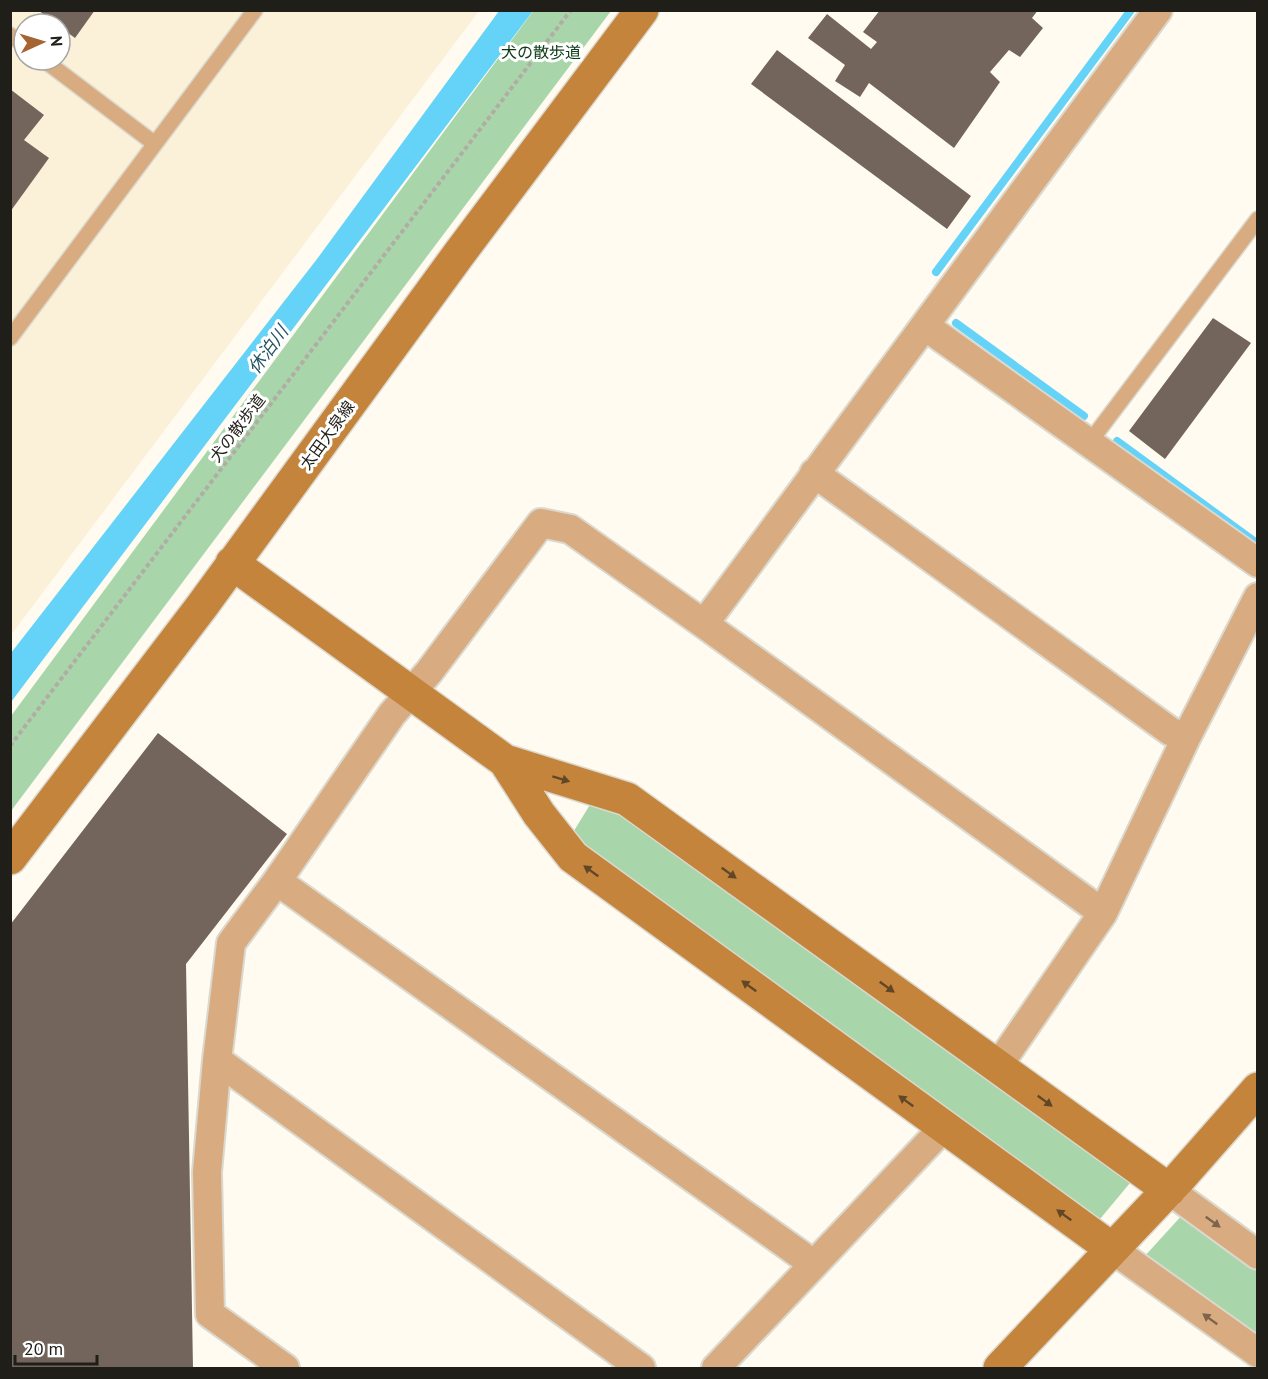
<svg xmlns="http://www.w3.org/2000/svg" width="1268" height="1379" viewBox="0 0 1268 1379" font-family="'PT Sans','Noto Sans JP',sans-serif">
  <style>
    .built { fill: #fbf1d9; fill-rule: evenodd }
    .green { fill: #a8d6aa }
    .water { fill: #65d3f7 }
    .lines { fill: none; stroke-linecap: round; stroke-linejoin: round }
    .stream { stroke: #65d3f7; stroke-width: 8 }
    .building { fill: #74655c }
    .lane-casing { stroke: #dbd8ce; stroke-width: 18 }
    .street-casing { stroke: #dbd8ce; stroke-width: 32 }
    .secondary-casing { stroke: #dbd8ce; stroke-width: 36 }
    .path { stroke: #b1ada5; stroke-width: 4; stroke-dasharray: 4.5 3; stroke-linecap: butt }
    .lane { stroke: #d8ac80; stroke-width: 15 }
    .street { stroke: #d8ac80; stroke-width: 28 }
    .secondary { stroke: #c4843c; stroke-width: 33 }
    .oneway { fill: #624726 }
    .oneway2 { fill: #7c654c }
    .labels { text-anchor: middle; stroke-width: 6; stroke-linejoin: round; paint-order: stroke }
    .park-label { font-size: 16px; fill: #0b3c14; stroke: #fff }
    .street-label { font-size: 16px; fill: #201e18; stroke: #fff }
    .water-label { font-size: 18px; font-style: italic; fill: #265565; stroke: #fff }
  </style>
  <rect width="100%" height="100%" fill="#fffbf1"/>
  <path class="built" d="M11,11H479L11,635ZM24,24H60V60H24Z"/>
  <path class="green" d="M534,10L611,11L11,811V716Z
    M591,803L620,809L1135,1177L1095,1225L612,875L572,834Z
    M1184,1213L1257,1267V1341L1143,1258Z"/>
  <path class="water" d="M499,11H533L11,702V653L317,259Z"/>
  <g class="lines">
    <path class="stream" d="M936,272L1131,10
      M956,323L1084,416
      M1117,441L1258,544"/>
  </g>
  <path class="building" d="M38,10H95L75,38L60,27V24H56Z
    M880,10H1038L1032,18L1043,28L1020,57L1009,50L990,72L1000,82L954,148L869,83L860,97L835,81L845,65L808,38L827,14L871,49L877,42L863,32Z
    M777,50L971,196L947,229L751,84Z
    M10,89L44,115L24,140L49,158L10,212Z
    M1213,318L1251,343L1165,459L1129,431Z
    M158,733L287,834L186,964L193,1368H10V925Z"/>
  <g class="lines">
    <g class="lane-casing">
      <path id="lane" d="M10,35L24,45
        M44,60L155,144
        M10,338L255,10
        M1089,443L1258,219"/>
    </g>
    <g class="street-casing">
      <path id="street" d="M925,326L1258,563
        M814,473L1170,731L1186,738
        M704,624L1158,10
        M277,881L801,1255L812,1266
        M217,1060L641,1368
        M998,1066L1103,913L1186,738L1258,597
        M1169,1190L1258,1255
        M1112,1249L1258,1353
        M285,1368L210,1314L207,1172L217,1060L231,943L277,881L392,714L429,672L541,523L570,529L704,624L1103,913
        M716,1368L943,1128"/>
    </g>
    <g class="secondary-casing">
      <path id="secondary" d="M232,563L505,761L627,799L1169,1190
        M505,761L539,814L573,857L1112,1249
        M10,858L202,606L459,254L642,10
        M1000,1368L1177,1181L1258,1089"/>
    </g>
    <path class="path" d="M10,746L571,10"/>
    <use href="#lane" class="lane"/>
    <use href="#street" class="street"/>
    <use href="#secondary" class="secondary"/>
  </g>
  <defs><path id="oneway-solid" d="M-6-.8H1V-3.2L6.5 0L1 3.2V.8H-6Z" transform="scale(1.5)"/></defs>
  <g class="oneway">
    <use href="#oneway-solid" transform="translate(561 779) rotate(17)"/>
    <use href="#oneway-solid" transform="translate(591 871) rotate(-144)"/>
    <use href="#oneway-solid" transform="translate(729 873) rotate(36)"/>
    <use href="#oneway-solid" transform="translate(749 986) rotate(-144)"/>
    <use href="#oneway-solid" transform="translate(887 987) rotate(36)"/>
    <use href="#oneway-solid" transform="translate(906 1101) rotate(-144)"/>
    <use href="#oneway-solid" transform="translate(1045 1101) rotate(36)"/>
    <use href="#oneway-solid" transform="translate(1064 1215) rotate(-144)"/>
  </g>
  <g class="oneway2">
    <use href="#oneway-solid" transform="translate(1213 1222) rotate(36)"/>
    <use href="#oneway-solid" transform="translate(1210 1319) rotate(-144)"/>
  </g>
  <g class="labels">
    <g class="park-label">
      <text x="541" y="58">犬の散歩道</text>
    </g>
    <g class="street-label">
      <text transform="translate(237 428) rotate(-53)" y="6">犬の散歩道</text>
      <text transform="translate(327 435) rotate(-54)" y="6">太田大泉線</text>
    </g>
    <g class="water-label">
      <text transform="translate(268 350) rotate(-54)" y="6">休泊川</text>
    </g>
  </g>
  <rect width="1268" height="1379" fill="none" stroke="#201e18" stroke-width="24"/>
  <g transform="translate(42 42) rotate(86)"><circle r="28" fill="#ffffff" stroke="#a6a5a3" stroke-width="1.5"/>
  <path d="M0-4.5L10 22L0 15L-10 22Z" fill="#a66431"/>
  <text y="-9" font-size="16" font-weight="bold" text-anchor="middle" fill="#201e18">N</text>
  </g>
  <path d="M15 1355v9h82v-9" fill="none" stroke="#201e18" stroke-width="3"/>
  <text x="24" y="1355" font-size="18" fill="#201e18" stroke="#ffffff" stroke-width="4.5" paint-order="stroke">20 m</text>
</svg>
